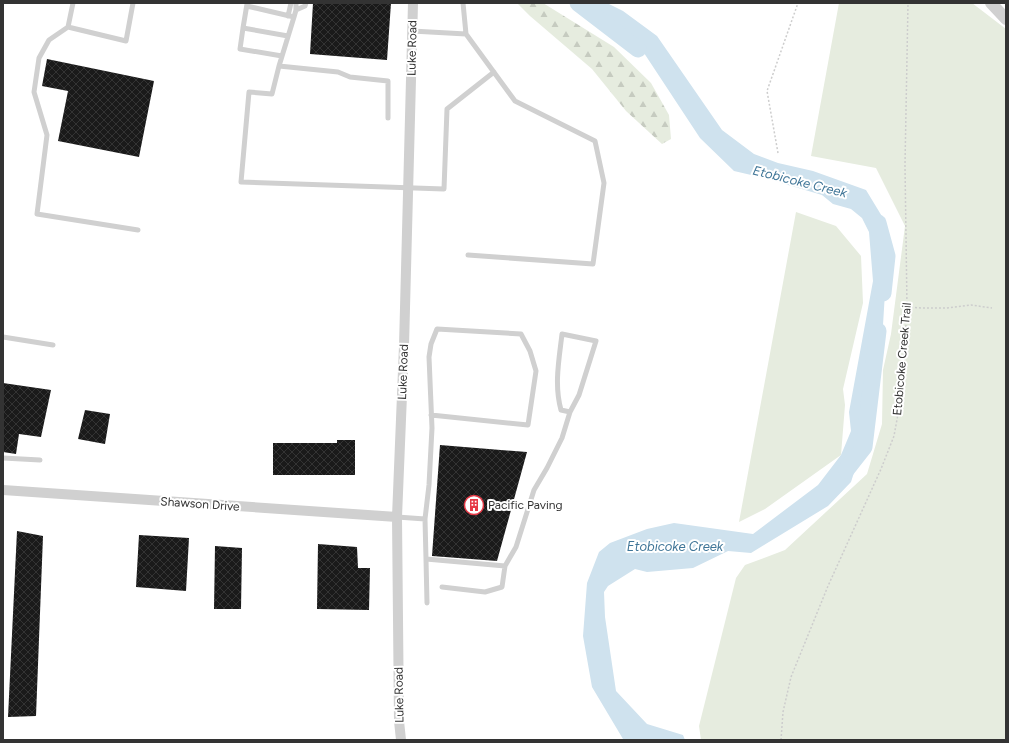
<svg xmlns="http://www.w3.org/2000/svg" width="1009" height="743" viewBox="0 0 1009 743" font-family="Figtree,sans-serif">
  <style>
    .green { fill: #e6ecdf }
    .forest { fill: url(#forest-firs) }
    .water { fill: #cfe2ee }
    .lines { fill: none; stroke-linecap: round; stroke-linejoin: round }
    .river { stroke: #cfe2ee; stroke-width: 17 }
    .building { fill: url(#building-cross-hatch) }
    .path { stroke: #cdcdcd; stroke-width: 1.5; stroke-dasharray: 2 2; stroke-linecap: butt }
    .service { stroke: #d0d0d0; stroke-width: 5 }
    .minor { stroke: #d0d0d0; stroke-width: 10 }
    .tertiary { stroke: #d0d0d0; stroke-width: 12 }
    .labels { text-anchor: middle; stroke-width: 4; stroke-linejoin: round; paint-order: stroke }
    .street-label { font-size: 12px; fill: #333; stroke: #fff }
    .poi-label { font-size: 12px; fill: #333; stroke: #fff; text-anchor: start }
    .water-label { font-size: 13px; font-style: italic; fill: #3f7597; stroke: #fff }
  </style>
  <defs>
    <pattern id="forest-firs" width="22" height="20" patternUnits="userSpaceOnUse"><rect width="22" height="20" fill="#e6ecdf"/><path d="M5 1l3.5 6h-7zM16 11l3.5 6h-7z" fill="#c6cbc0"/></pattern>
    <pattern id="building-cross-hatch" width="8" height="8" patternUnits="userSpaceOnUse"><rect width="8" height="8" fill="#1a1a1a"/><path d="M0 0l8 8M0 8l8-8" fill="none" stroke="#333"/></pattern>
  </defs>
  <rect width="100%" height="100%" fill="#fff"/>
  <path class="green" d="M839,3H972L1006,29V740H701L699,726L736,578L745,565L785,550L867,474L882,424L883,370L891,334L905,226L876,168L811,156Z
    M796,212L836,226L861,256L863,303L843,389L845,405L841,455L765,509L739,522Z"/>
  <path class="forest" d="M517,3H543L614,47L651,83L669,115L671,139L662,144L626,111L592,69L530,16Z"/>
  <path class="water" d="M575,3H607L623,11L657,36L722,130L754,154L778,163L813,171L866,190L883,218L886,276L883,325L867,386L866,435L851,482L828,506L751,553L728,551L693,568L647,572L635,569L608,586L604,592L605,617L616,691L647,724L683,735L685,740H625L623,739L592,687L583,636L587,583L599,552L610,543L647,529L674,523L753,534L818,485L841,455L851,431L849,412L873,281L869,232L862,218L851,209L833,204L822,195L768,179L734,171L700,138L644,53L631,46L601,16L580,8Z"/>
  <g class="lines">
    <path class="river" d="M578,3L638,49
      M878,223L887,256L883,293
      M846,470L864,447L878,331"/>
  </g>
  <path class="building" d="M313,3H391L387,60L310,54Z
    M47,59L154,81L139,157L58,141L68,91L42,86Z
    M3,383L51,390L41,437L19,434L16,454L3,452Z
    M85,410L110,414L105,444L78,439Z
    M337,440H355V475H273V443H337Z
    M440,445L527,452L497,561L432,556Z
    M17,531L43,536L36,716L8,717Z
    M139,535L189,538L186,591L136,587Z
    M318,544L357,547L358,568H370L369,610L317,609Z
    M215,546L242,548L241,609H214Z"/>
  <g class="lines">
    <path class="path" d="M778,153L767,91L798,3
      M907,307L921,308H946L971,305L992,308
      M781,740L783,712L791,677L828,586L881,469L894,436L900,403L904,358L907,307L905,165L908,3"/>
    <path class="service" d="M73,3L68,27L126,41L133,3
      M247,4L243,28L288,36
      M247,6L294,17L279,66L272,94L249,92L241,182L444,189L447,109L494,72
      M296,10L305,6L306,3
      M288,16L291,3
      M294,17L296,10V3
      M68,27L49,40L39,58L34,92L47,135L37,214L138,230
      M243,28L240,49L282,56
      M412,31L466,34L463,3
      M466,34L515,101L595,141L604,183L593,264L468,255
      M279,66L338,72L350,77L388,81V118
      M3,337L53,345
      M3,458L40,460
      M397,517L425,519L426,559L505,566L516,547L534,490L547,468L562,438L570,412L579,395L596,341L562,334C559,360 554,385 561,410L570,412
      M425,519L429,485L432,428L429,357L431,344L437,329L521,334L530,351L536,371L528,425L431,415
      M426,559L427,603
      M442,587L485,592L502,587L505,566"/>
    <path class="minor" d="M3,490L397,517
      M401,740L399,721L397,517L404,346L413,3"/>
    <path class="tertiary" d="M991,3L1006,19"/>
  </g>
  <defs>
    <g id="building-ring" transform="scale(1)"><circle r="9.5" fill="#fff" stroke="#e63946" stroke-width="1.5"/><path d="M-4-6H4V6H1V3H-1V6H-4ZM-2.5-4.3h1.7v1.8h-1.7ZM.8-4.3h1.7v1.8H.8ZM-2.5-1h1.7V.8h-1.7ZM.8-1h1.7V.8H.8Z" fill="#e63946"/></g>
  </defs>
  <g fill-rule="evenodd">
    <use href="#building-ring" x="474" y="505"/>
  </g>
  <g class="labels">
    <g class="street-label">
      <text transform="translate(412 48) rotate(-89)" y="4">Luke Road</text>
      <text transform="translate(902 359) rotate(-85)" y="4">Etobicoke Creek Trail</text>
      <text transform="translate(403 372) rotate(-88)" y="4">Luke Road</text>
      <text transform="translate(200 504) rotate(4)" y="4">Shawson Drive</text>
      <text transform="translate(399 695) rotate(-91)" y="4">Luke Road</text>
    </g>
    <g class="poi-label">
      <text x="488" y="509">Pacific Paving</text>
    </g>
    <g class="water-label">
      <text transform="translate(800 181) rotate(14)" y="5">Etobicoke Creek</text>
      <text x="675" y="551">Etobicoke Creek</text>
    </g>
  </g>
  <rect width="1009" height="743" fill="none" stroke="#333333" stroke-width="8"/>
</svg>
